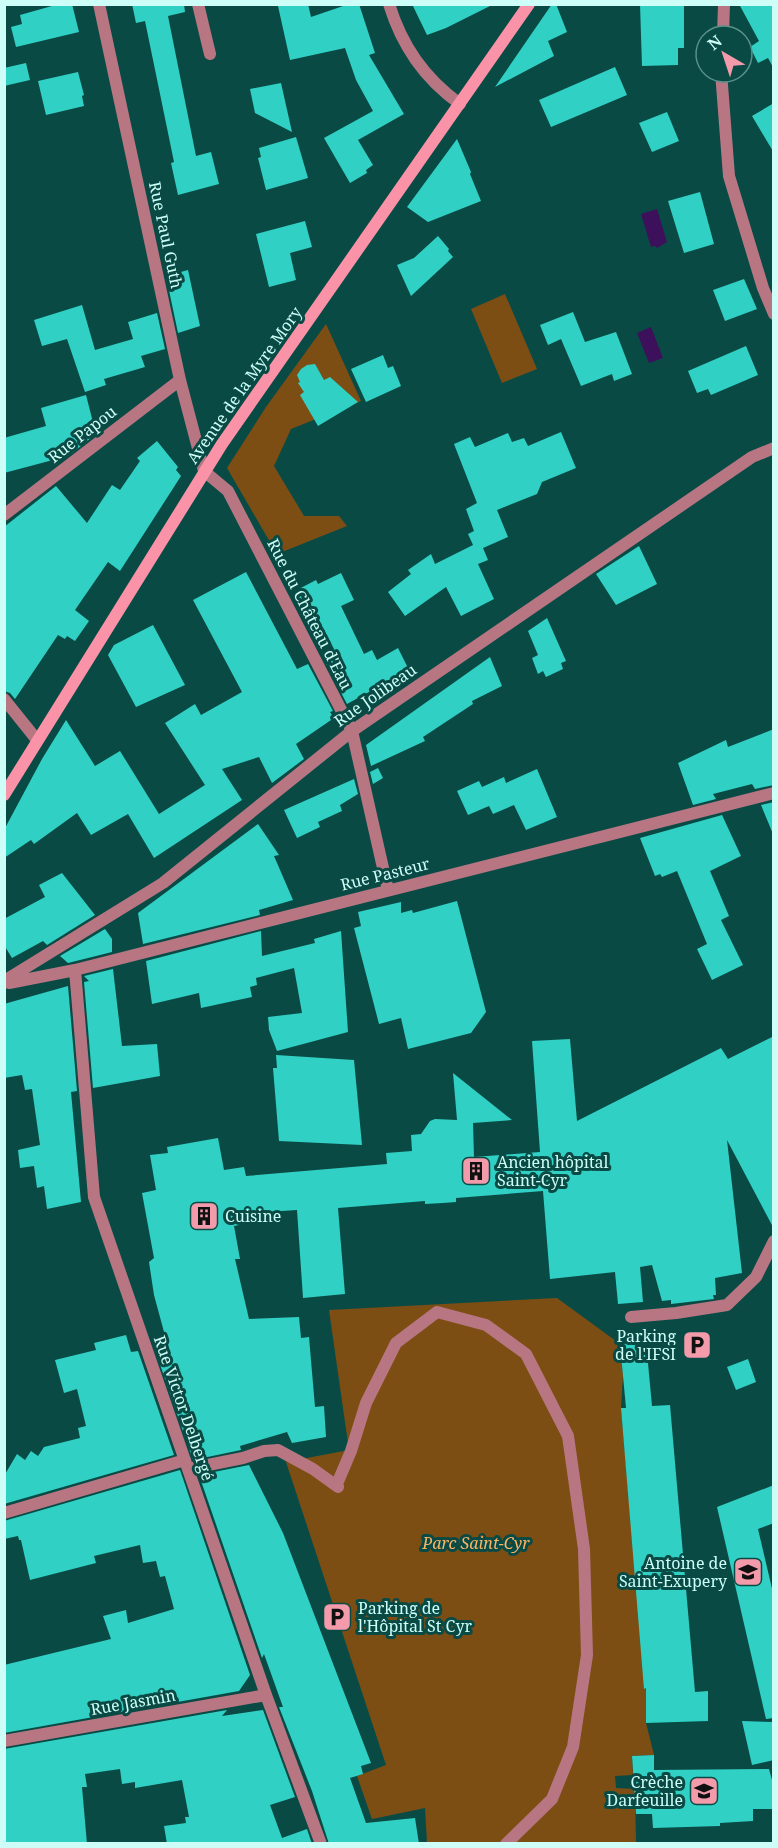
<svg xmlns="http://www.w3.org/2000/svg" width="778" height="1848" viewBox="0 0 778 1848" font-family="'Noto Serif',serif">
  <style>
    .green { fill: #7d4e14 }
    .water { fill: #3d105b }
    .building { fill: #31d0c4 }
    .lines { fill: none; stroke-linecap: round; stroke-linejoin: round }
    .lane { stroke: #b87683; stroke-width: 12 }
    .street { stroke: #b87683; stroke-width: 12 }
    .secondary { stroke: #fb93a8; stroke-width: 12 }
    .labels { text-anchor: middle; stroke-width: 6; stroke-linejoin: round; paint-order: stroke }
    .street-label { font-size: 16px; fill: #cdfef8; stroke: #0a4a45 }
    .poi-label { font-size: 16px; fill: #cdfef8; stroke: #0a4a45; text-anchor: start }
    .park-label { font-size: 16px; font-style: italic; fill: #fbb567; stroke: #0a4a45 }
  </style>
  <rect width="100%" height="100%" fill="#0a4a45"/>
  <path class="green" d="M505,294L537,369L502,383L471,309Z
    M326,324L361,401L291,429L274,466L304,516H339L347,526L277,554L227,468L266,407Z
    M557,1298L620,1344L623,1375L621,1408L646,1692V1723L654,1755L632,1756L633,1775L615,1776L616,1788L635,1789L636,1843H427L425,1808L372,1819L357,1776L386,1765L286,1462L349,1450L329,1310Z"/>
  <path class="water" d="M657,209L667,242L657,248L655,246L651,247L641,214Z
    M651,327L663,358L649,363L637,333Z"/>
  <path class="building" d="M59,4H72L79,32L16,47L11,27L22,24L20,15Z
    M132,4H184L185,12L168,16L196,156L211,152L219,184L178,195L171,163L174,162L145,21L136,23Z
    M287,4H308L311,17L349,4H359L375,53L369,55L404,114L358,140L373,165L366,170L367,173L350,183L324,138L373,111L356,80L345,48L290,60L278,6Z
    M412,4H494L446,28L427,35Z
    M552,4H556L567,32L548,41L554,56L495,87Z
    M640,4H684V48H678V65L642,66Z
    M739,4H774V69L768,58L758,63L750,47L759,41Z
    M26,63L30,80L4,86V68Z
    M615,67L627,95L551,127L539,100Z
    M78,72L84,95L82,96L84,106L46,115L38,81Z
    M281,83L292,132L255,113L250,89Z
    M774,103V153L752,116Z
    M667,112L679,141L652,152L639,123Z
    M296,137L308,178L266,190L258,158L261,157L259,148Z
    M457,139L471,172L470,174L481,201L428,222L407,207Z
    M700,192L714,244L684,253L668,201Z
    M305,221L312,247L290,253L296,280L269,287L256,234Z
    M438,236L449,249L448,251L453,257L411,296L397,265L414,258Z
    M188,270L200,326L178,333L166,276Z
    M744,279L757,309L725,321L713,290Z
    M82,305L95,350L133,339L128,322L157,313L165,349L141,356L145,367L104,379L106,385L85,392L67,339L42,346L34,320Z
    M573,312L585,342L616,332L632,374L614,381L612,374L581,386L561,339L548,345L540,325Z
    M746,346L758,375L711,395L708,389L697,393L688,371Z
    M383,355L388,368L393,366L401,386L366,402L351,369Z
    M315,364L324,380L330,377L358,402L318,426L300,395L304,392L298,383L300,382L297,375L301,369L307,365Z
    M86,395L96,434L68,456L4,473V438L46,426L41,408Z
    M561,432L576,468L542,482L537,494L497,510L508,537L483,548L488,560L478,564L494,599L461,616L446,587L405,616L388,592L411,574L408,570L431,554L435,564L473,545L468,534L474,531L466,509L477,503L454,444L470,437L475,447L508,433L512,442L524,438L528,446Z
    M157,441L178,467L176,470L181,476L120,571L108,562L75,610L89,621L75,641L67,636L65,639L58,635L15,699L10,693L4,691V527L56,486L87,523L112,485L120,490L140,461L137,458Z
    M639,546L657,584L616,605L596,574Z
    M246,572L297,669L308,664L333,711L330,712L334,718L296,744L304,759L272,783L259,757L222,769L242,800L154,858L128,814L91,835L77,813L34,844L31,840L4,858V830L42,759L66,720L95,766L120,751L159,814L205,785L165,723L195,704L201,715L242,692L193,600Z
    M341,573L354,600L341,606L364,654L372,650L377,660L398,648L409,670L347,704L322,656L334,649L318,618L311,622L295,591L316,580L318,584Z
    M547,618L566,661L561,663L563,669L546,677L543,671L538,674L532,658L538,655L528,631Z
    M153,625L185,685L136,707L108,655L114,645Z
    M490,657L502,686L472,701L473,704L423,737L425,741L371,766L366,745Z
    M774,729V785L755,789L752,784L713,794L716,799L693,805L678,763L726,740L728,747Z
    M378,768L383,778L373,784L370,772Z
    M537,769L557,817L526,830L514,805L493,814L489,806L468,815L457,791L479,781L482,787L504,777L506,783Z
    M354,779L358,794L340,805L342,811L318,822L320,827L297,838L284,810Z
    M774,802V834H773L761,805Z
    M722,815L741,856L710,871L729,916L721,920L743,965L712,980L697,949L707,944L677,871L662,877L660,874L655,876L640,838Z
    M258,824L279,855L274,856L293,900L259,910L260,915L143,944L138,913Z
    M62,873L95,915L47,945L43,941L12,958L4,945V919L45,897L39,885Z
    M457,901L486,1012L471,1033L408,1049L401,1018L379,1024L354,928L361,926L358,912L401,902V913L412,910L413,913Z
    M105,929L112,939V952L68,963L60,956Z
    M261,931L262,956L315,943L314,939L341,931L348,1032L277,1051L269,1030L268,1017L302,1013L294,968L256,978L257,985L250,987L252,997L201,1008L199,993L152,1004L146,961Z
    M113,969L122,1046L157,1044L160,1076L93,1088L84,982L89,981L84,976Z
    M68,986L77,1091L71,1092L81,1202L47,1209L44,1186L37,1188L34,1166L20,1168L18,1150L40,1145L32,1089L25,1090L22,1075L4,1078V1004Z
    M774,1036V1229L727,1140L742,1273L715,1278L716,1295H713L714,1299L671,1304V1300L662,1301L652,1265L640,1267L643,1302L618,1304L615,1272L550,1279L543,1191L456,1198V1202L443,1203L425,1204V1201L338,1208L345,1294L303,1298L297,1210L252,1213L254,1222L234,1226L240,1259H235L249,1319L299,1317L301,1338L309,1337L315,1407L324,1406L326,1437L292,1443L287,1432L240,1446L241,1450L193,1460L154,1347L167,1343L154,1295L149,1262L154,1258L142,1193L156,1190L150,1155L168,1153L167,1147L218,1138L224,1170L244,1167L246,1176L387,1164L386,1153L412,1151L411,1135L421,1134L430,1121L435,1119L457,1120L453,1073L512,1120L473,1123L474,1157L540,1152L532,1041L570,1039L577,1121L721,1048L728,1059Z
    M276,1055L354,1060L362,1145L279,1141L273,1068H277Z
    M126,1335L131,1352L138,1351L174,1455L4,1504V1476L17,1454L25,1460L31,1451L38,1456L44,1447L80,1438L78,1428L86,1426L77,1389L64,1393L55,1360L96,1350L94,1343Z
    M646,1342L652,1406L670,1405L695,1692L708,1691V1721L646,1723V1688L644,1689L621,1408H626L620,1344Z
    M748,1359L756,1382L736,1390L727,1367Z
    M249,1465L283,1533L371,1763L361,1766L363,1774L350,1778L366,1823L415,1818L419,1844H329L312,1791L279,1707H283L264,1654L262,1658L199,1475Z
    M180,1470L250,1675L239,1691L4,1733V1665L111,1639L103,1616L126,1610L128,1623L174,1609L165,1576L160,1577L156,1561L143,1563L140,1545L94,1556L96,1563L30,1580L21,1540H19L18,1536L4,1539V1521Z
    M774,1485V1523L758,1529L774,1597V1718L766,1719L717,1507Z
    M227,1710L222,1716L263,1710L295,1797L270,1805L282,1838L307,1829L312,1844H167L164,1826L186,1823L185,1817H189L182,1780L135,1788V1782L122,1784L120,1769L85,1774L87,1787H82L87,1844H4V1749Z
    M742,1721L774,1722V1760L752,1765Z
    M654,1755V1770L769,1769L774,1787V1809H753V1821L720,1823V1826L653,1828L652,1814H636L632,1756Z"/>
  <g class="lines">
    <path class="lane" d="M4,699L37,740
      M631,1317L676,1313L727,1305L756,1277L774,1241"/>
    <path class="street" d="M99,4L180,380L204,471L228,491L352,731L388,890
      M198,4L210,54
      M389,4C402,46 424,78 460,104
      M723,36L724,4
      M721,72L729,176L763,288L774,314
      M4,515L180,380
      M75,970L94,1197L266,1695L321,1844
      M4,981L163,883L352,731L752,457L774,448
      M9,983L75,970L774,793
      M188,1469L243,1458L264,1451L278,1450L313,1469L338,1487L337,1484L351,1451L366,1403L396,1343L437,1312L486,1325L526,1354L568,1436L584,1549L587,1655L573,1747L552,1799L506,1844
      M4,1513L185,1460
      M4,1741L266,1695"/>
    <path class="secondary" d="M4,795L222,444L529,4"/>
  </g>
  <defs>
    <g id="building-square" transform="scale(1.5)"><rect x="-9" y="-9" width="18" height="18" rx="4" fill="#f39aab" stroke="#0a4a45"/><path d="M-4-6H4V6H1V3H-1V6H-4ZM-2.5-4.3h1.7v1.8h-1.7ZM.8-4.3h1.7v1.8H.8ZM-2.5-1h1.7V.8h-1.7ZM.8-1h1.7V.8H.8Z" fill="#111"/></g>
    <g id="parking-square" transform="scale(1.5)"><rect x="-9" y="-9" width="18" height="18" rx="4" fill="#f39aab" stroke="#0a4a45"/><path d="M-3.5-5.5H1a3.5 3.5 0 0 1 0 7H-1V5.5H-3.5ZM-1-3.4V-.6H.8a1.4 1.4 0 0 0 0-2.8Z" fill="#111"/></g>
    <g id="school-square" transform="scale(1.5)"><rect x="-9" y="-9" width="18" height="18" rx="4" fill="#f39aab" stroke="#0a4a45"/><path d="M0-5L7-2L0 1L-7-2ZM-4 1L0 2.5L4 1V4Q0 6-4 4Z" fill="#111"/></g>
  </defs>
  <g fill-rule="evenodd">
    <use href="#building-square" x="476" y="1171"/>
    <use href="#building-square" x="204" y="1216"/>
    <use href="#parking-square" x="697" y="1345"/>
    <use href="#school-square" x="748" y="1572"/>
    <use href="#parking-square" x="337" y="1617"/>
    <use href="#school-square" x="704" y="1791"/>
  </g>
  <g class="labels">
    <g class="street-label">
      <text transform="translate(166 235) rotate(78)" y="6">Rue Paul Guth</text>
      <text transform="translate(244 385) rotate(-55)" y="6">Avenue de la Myre Mory</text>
      <text transform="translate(82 434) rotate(-38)" y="6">Rue Papou</text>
      <text transform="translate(310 614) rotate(63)" y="6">Rue du Château d'Eau</text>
      <text transform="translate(375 695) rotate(-35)" y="6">Rue Jolibeau</text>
      <text transform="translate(385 874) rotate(-14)" y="6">Rue Pasteur</text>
      <text transform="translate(184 1408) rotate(71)" y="6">Rue Victor Delbergé</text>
      <text transform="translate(133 1702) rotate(-10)" y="6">Rue Jasmin</text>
    </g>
    <g class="poi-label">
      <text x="497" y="1168">Ancien hôpital<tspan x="497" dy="18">Saint-Cyr</tspan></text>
      <text x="225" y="1222">Cuisine</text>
      <text x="676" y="1342" text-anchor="end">Parking<tspan x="676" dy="18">de l'IFSI</tspan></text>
      <text x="727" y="1569" text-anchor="end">Antoine de<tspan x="727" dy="18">Saint-Exupery</tspan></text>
      <text x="358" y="1614">Parking de<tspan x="358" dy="18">l'Hôpital St Cyr</tspan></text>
      <text x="683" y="1788" text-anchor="end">Crèche<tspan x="683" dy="18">Darfeuille</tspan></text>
    </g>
    <g class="park-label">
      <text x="476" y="1549">Parc Saint-Cyr</text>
    </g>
  </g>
  <rect width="778" height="1848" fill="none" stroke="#cdfef8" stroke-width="12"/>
  <g transform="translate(724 54) rotate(321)"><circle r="28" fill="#0a4a45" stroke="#58928d" stroke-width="1.5"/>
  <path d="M0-4.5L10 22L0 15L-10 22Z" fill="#f39aab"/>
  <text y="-9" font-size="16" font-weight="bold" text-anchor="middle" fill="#cdfef8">N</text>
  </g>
</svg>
